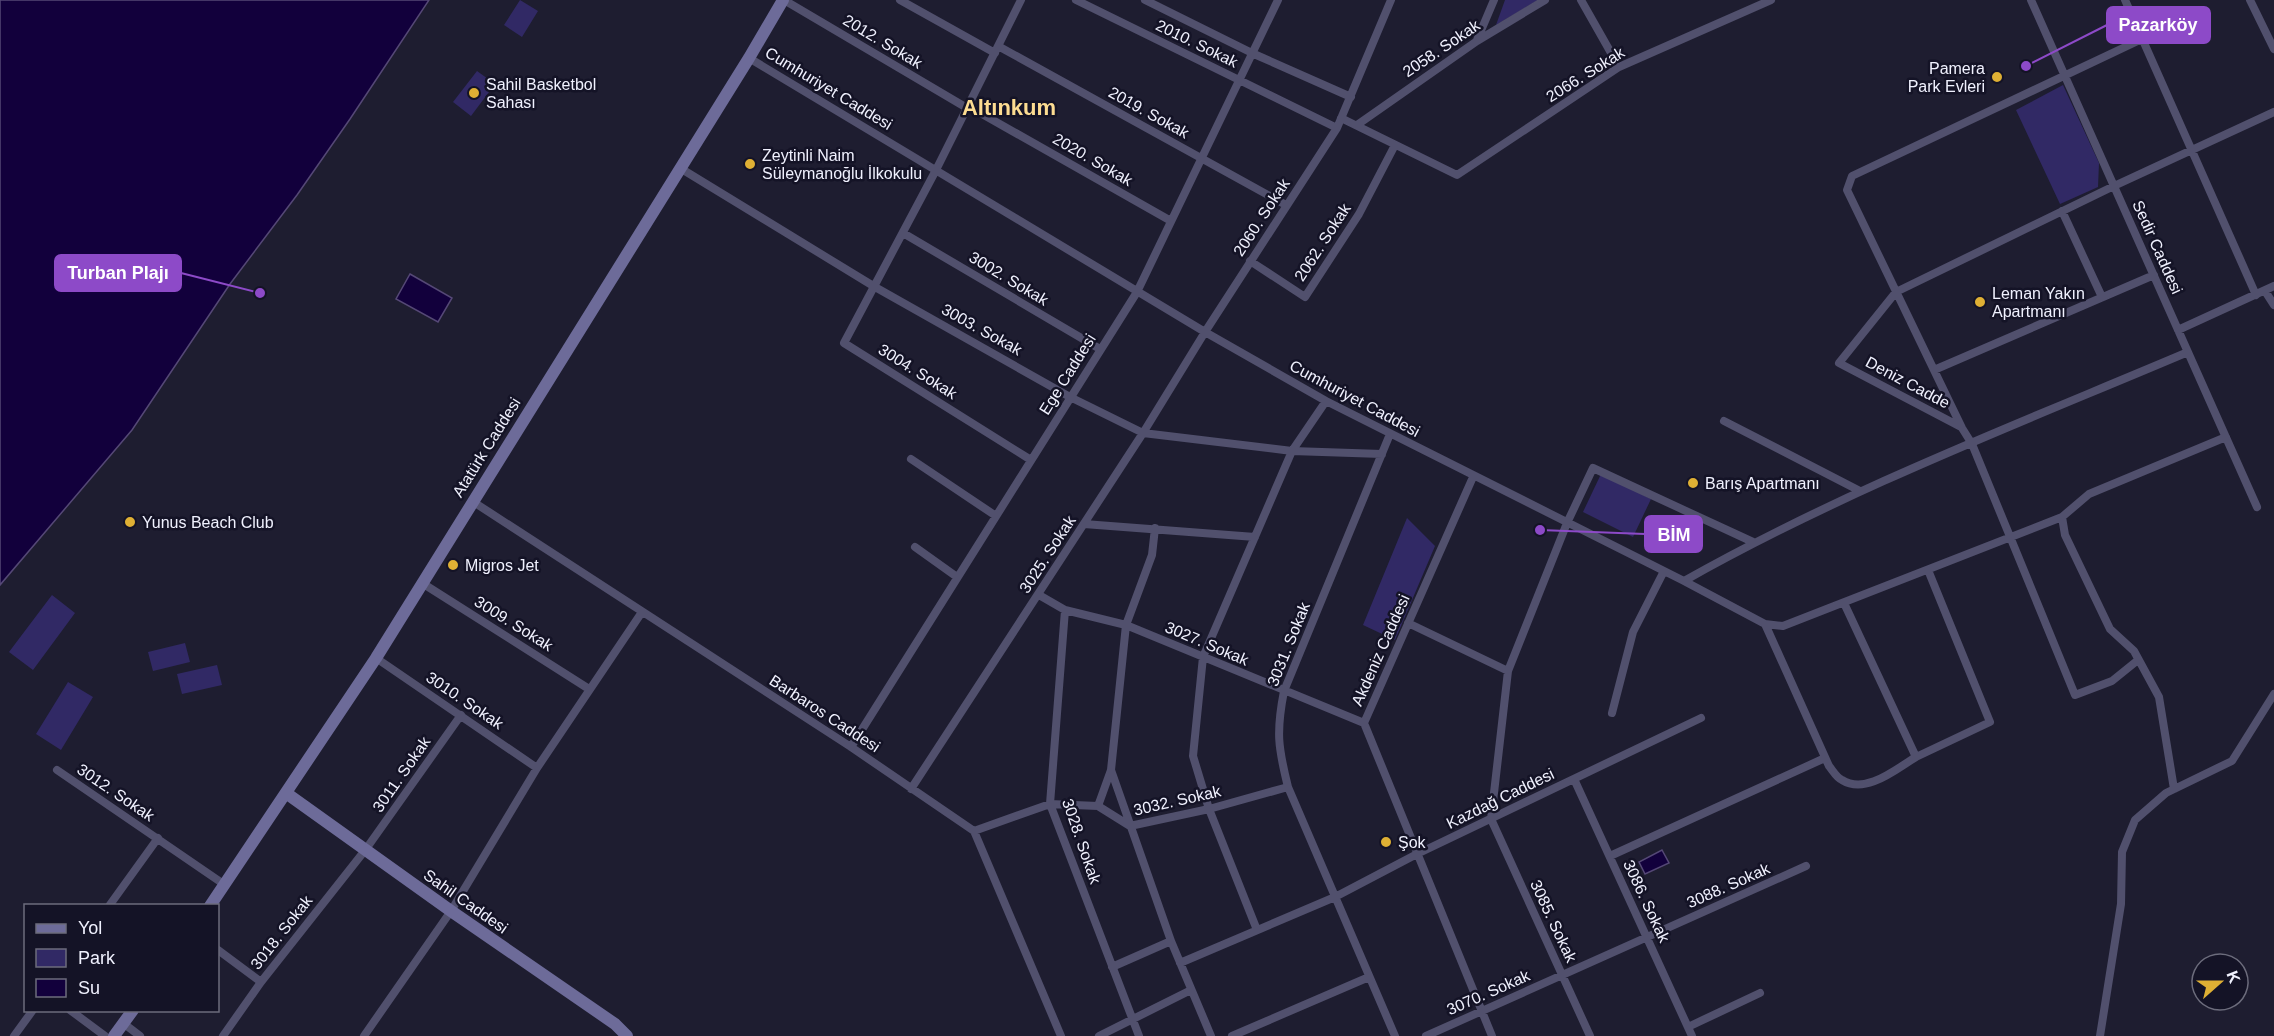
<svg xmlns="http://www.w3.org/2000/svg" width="2274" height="1036" viewBox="0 0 2274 1036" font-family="Helvetica,sans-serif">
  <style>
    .green { fill: #312965 }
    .water { fill: #12003c; stroke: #554876; stroke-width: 1.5 }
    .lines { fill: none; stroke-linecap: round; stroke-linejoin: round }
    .street { stroke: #51506d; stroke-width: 8 }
    .secondary { stroke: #6d6b99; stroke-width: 12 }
    .poi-dot { fill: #dfb034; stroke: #141326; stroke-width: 2 }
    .labels { text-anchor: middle; stroke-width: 5; stroke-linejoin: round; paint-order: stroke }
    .street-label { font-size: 16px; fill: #f0f1fe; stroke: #141326 }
    .poi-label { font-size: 16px; fill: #f0f1fe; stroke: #141326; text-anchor: start }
    .district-label { font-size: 22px; font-weight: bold; fill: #fcdc91; stroke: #141326 }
    .leader { fill: none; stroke: #8d4ac8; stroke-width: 2 }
    .callout-dot { fill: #8d4ac8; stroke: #141326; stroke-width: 2 }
    .callout { fill: #8d4ac8; stroke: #8d4ac8; stroke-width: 2 }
    .callout-label { font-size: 18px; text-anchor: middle; font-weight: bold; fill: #fff }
  </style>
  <rect width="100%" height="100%" fill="#1e1d30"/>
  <path class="green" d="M520,0L538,11L522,37L504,25Z
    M1505,0H1538L1496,25Z
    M477,71L495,84L471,116L453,102Z
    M2063,85L2099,163L2098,187L2060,204L2016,110Z
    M1601,474L1651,499L1633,537L1583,512Z
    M1407,518L1435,546L1395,640L1363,625Z
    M52,595L75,613L33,670L9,652Z
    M185,643L190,662L153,671L148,652Z
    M217,665L222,685L182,694L177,674Z
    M68,682L93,697L61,750L36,734Z"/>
  <path class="water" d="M0,0H429L350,119L297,195L230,284L132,430L0,585Z
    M410,274L452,298L438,322L396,299Z
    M1662,850L1669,863L1645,874L1639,862Z"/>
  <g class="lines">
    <path class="street" d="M784,0L967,108
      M900,0L995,53
      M1021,0L936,170L844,343L1031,460
      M1076,0L1337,128
      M1145,0L1254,54L1351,97
      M1581,0L1619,67
      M2031,0L2257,507
      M2125,0L2256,295
      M2250,0L2274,49
      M1477,40L1494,0
      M998,46L1286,205
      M749,58L1205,332L1326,401L1684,581C1845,490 2018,424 2188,352
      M968,106L1171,221
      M1341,118L1457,175L1619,67L1771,0
      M1357,125L1477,41L1545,0
      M680,168L875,287L1070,397L1143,433L1292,451L1382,454
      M2062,211L2102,297
      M903,233L1100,349
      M1250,261L1305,297L1359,214L1395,145
      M2265,291L2274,305
      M2178,330L2274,286
      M1934,370L2154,275
      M1724,421L1860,491
      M1961,427L1839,363L1896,292L2114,186L2274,112
      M1390,434L1284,691C1276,732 1278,747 1288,787L1395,1036
      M911,459L996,516
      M1473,477L1364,723L1492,1036
      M472,501L851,747L974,831L1061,1036
      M2062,517L2065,535L2110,629L2134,651L2159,697L2174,789
      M1084,524L1255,537
      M915,547L957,577
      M1684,581L1765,624L1783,626L2062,517L2089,494L2226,437
      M422,583L589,689
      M1039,595L1065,610L1126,625L1364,723
      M1844,603L1916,757L1990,722L1928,570
      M1065,610L1050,804L1139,1036
      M1408,623L1508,671
      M1765,624L1829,766C1833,771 1837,778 1842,780C1866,795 1896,769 1916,757
      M376,658L537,768
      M2138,660L2112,681L2075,695L1972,444L1962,428L1847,190L1852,176L2142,39
      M1612,713L1633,632L1664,571
      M851,747L1137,292L1278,0
      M57,770L225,885
      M1111,770L1171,941L1211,1036
      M1574,779L1692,1036
      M911,789L1143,433L1205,332L1337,128L1391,0
      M1098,806L1111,770L1126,625L1152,555L1155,528
      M974,831L1050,804L1098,806L1130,826L1209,809L1288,787
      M1610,856L1825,758
      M109,906L158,838
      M1257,930L1209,809L1193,756L1203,657L1292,451L1326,401
      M218,950L261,982
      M1180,963L1335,897L1417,854L1701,718
      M1112,967L1171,941
      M70,1010L105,1036
      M123,1023L140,1036
      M1688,1027L1760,993
      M14,1036L33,1010
      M223,1036L261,982L366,849L461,715
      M364,1036L451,911L537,768L642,612
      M1099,1036L1191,990
      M1232,1036L1369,977
      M1426,1036L1806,866
      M1590,1036L1491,819L1508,671L1567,523L1593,468L1753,542
      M2100,1036L2121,904L2122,852L2135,820L2166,793L2232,761L2274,694"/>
    <path class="secondary" d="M286,793L451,911L615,1024L627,1036
      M210,906L376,658L749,58L783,0
      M114,1036L133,1010"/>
  </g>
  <g class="poi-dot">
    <circle cx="1997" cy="77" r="6"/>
    <circle cx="474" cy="93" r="6"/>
    <circle cx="750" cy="164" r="6"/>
    <circle cx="1980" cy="302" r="6"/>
    <circle cx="1693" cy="483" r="6"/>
    <circle cx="130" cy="522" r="6"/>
    <circle cx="453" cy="565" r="6"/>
    <circle cx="1386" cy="842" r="6"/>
  </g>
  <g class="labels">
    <g class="street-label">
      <text transform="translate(883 41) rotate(31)" y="6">2012. Sokak</text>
      <text transform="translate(1197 43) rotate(26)" y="6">2010. Sokak</text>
      <text transform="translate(1441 48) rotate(-34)" y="6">2058. Sokak</text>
      <text transform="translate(1585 74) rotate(-32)" y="6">2066. Sokak</text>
      <text transform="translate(829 88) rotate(31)" y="6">Cumhuriyet Caddesi</text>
      <text transform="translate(1149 112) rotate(29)" y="6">2019. Sokak</text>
      <text transform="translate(1093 159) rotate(30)" y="6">2020. Sokak</text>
      <text transform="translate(1261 217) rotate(-57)" y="6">2060. Sokak</text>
      <text transform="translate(1322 242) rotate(-57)" y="6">2062. Sokak</text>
      <text transform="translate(2158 247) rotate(66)" y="6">Sedir Caddesi</text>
      <text transform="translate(1009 278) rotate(31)" y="6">3002. Sokak</text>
      <text transform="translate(982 329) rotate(29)" y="6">3003. Sokak</text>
      <text transform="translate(918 371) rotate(32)" y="6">3004. Sokak</text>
      <text transform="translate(1067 374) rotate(-58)" y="6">Ege Caddesi</text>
      <text transform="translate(1908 382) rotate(28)" y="6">Deniz Cadde</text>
      <text transform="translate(1355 398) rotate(28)" y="6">Cumhuriyet Caddesi</text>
      <text transform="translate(486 447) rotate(-58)" y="6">Atatürk Caddesi</text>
      <text transform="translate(1047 554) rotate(-57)" y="6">3025. Sokak</text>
      <text transform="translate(514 623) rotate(32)" y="6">3009. Sokak</text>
      <text transform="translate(1207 643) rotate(23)" y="6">3027. Sokak</text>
      <text transform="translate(1288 644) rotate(-68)" y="6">3031. Sokak</text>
      <text transform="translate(1380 650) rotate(-66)" y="6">Akdeniz Caddesi</text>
      <text transform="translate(465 700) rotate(34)" y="6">3010. Sokak</text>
      <text transform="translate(825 713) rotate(33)" y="6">Barbaros Caddesi</text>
      <text transform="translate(401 774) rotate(-55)" y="6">3011. Sokak</text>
      <text transform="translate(116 792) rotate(34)" y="6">3012. Sokak</text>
      <text transform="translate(1500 798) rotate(-26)" y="6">Kazdağ Caddesi</text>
      <text transform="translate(1177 800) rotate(-13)" y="6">3032. Sokak</text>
      <text transform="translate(1082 841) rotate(71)" y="6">3028. Sokak</text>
      <text transform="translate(1728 885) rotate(-24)" y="6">3088. Sokak</text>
      <text transform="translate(466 901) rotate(35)" y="6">Sahil Caddesi</text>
      <text transform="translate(1647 901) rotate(65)" y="6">3086. Sokak</text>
      <text transform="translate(1554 921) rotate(65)" y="6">3085. Sokak</text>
      <text transform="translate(281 932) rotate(-52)" y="6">3018. Sokak</text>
      <text transform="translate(1488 992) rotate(-24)" y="6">3070. Sokak</text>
    </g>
    <g class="poi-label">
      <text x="1985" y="74" text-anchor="end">Pamera<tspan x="1985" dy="18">Park Evleri</tspan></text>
      <text x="486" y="90">Sahil Basketbol<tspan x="486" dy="18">Sahası</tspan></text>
      <text x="762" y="161">Zeytinli Naim<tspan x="762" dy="18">Süleymanoğlu İlkokulu</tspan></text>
      <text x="1992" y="299">Leman Yakın<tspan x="1992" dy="18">Apartmanı</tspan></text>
      <text x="1705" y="489">Barış Apartmanı</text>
      <text x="142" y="528">Yunus Beach Club</text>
      <text x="465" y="571">Migros Jet</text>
      <text x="1398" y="848">Şok</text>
    </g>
    <g class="district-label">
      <text x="1009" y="115">Altınkum</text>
    </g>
  </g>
  <path class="leader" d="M2026 66L2107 25M260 293L181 273M1540 530L1645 534"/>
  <g class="callout-dot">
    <circle cx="2026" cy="66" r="6"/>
    <circle cx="260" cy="293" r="6"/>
    <circle cx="1540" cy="530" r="6"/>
  </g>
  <g class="callout">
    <rect x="2107" y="7" width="103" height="36" rx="6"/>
    <rect x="55" y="255" width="126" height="36" rx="6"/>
    <rect x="1645" y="516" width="57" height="36" rx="6"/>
  </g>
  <g class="callout-label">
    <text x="2158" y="31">Pazarköy</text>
    <text x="118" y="279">Turban Plajı</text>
    <text x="1674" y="541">BİM</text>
  </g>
  <rect x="24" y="904" width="195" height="108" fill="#141326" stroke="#6c6c7c" stroke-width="1.5"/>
  <rect x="36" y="924" width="30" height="9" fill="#6d6b99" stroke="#6c6c7c" stroke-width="1.5"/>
  <text x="78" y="934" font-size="18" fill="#f0f1fe">Yol</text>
  <rect x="36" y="949" width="30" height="18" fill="#312965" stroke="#6c6c7c" stroke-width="1.5"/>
  <text x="78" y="964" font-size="18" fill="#f0f1fe">Park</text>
  <rect x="36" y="979" width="30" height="18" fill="#12003c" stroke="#6c6c7c" stroke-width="1.5"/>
  <text x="78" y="994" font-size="18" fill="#f0f1fe">Su</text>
  <g transform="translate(2220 982) rotate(69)"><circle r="28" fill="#141326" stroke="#6c6c7c" stroke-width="1.5"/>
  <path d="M0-4.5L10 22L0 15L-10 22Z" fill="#dfb034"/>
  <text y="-9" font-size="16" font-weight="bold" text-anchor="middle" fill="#f0f1fe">K</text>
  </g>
</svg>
